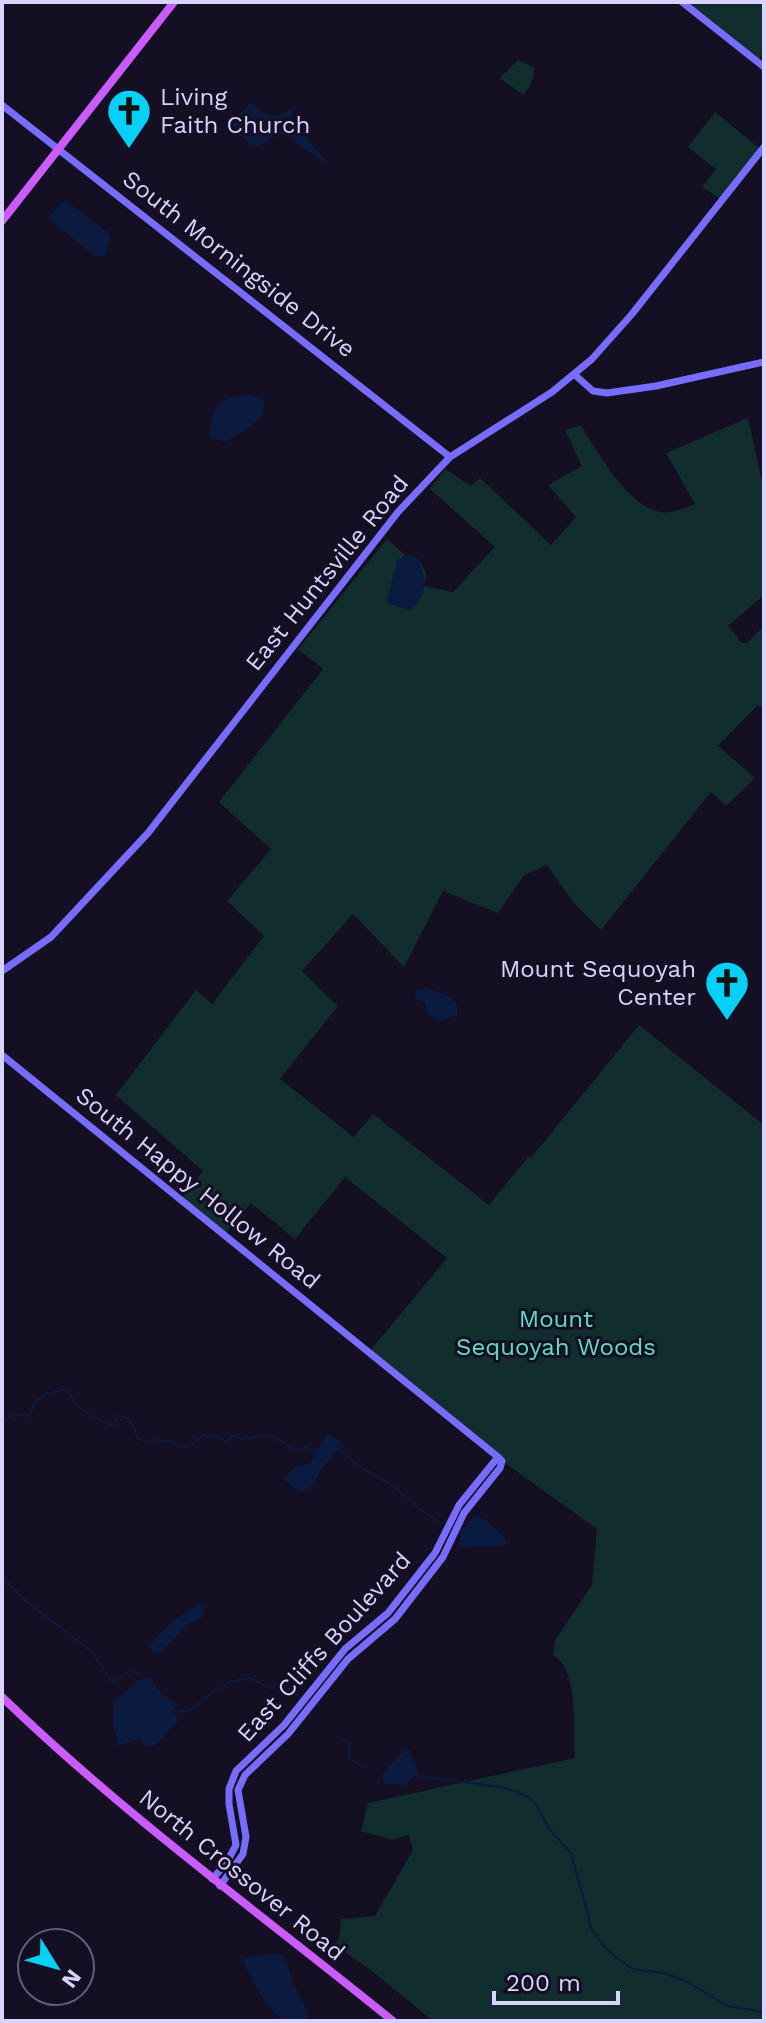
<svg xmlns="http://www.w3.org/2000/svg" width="766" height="2023" viewBox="0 0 766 2023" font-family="'Work Sans',sans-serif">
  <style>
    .green { fill: #122d2d }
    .water { fill: #0b1b40 }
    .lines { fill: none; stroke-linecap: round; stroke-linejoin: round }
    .stream { stroke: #0b1b40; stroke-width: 2 }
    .secondary { stroke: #786cfb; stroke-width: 7 }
    .primary { stroke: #c95cfb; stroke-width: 8 }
    .labels { text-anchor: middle; stroke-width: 6; stroke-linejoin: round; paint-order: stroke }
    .poi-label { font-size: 24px; fill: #dad2fe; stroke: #140f23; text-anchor: start }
    .street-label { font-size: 24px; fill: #dad2fe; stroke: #140f23 }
    .park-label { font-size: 24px; fill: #60dcc4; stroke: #140f23 }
  </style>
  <rect width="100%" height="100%" fill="#140f23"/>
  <path class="green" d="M682,2H764V52L757,61Z
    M518,60L535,68L531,84L523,95L500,78Z
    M715,112L762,150L722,200L702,187L716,169L688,147Z
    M748,418L764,490V595L728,626L742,643H747L764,626V706H757L718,746L755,778L726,806L711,792L601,930L574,903L547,865L524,875L498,913L443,891L404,967L353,914L302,971L338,1006L280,1079L354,1137L373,1114L489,1205L529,1156L531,1158L639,1025L764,1125V2021H433L372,1971L340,1949L333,1951L340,1934L341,1919L375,1916L413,1850L409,1835L392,1840L361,1831L368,1803L575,1758C573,1731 579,1668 553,1655L556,1639L592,1585L597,1529L502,1461L369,1352L447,1258L345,1177L295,1239L251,1203L224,1235L180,1200L203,1171L116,1095L196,990L212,1004L264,936L227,901L271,849L219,802L323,669L298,649L387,539L405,555L417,557L426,573L424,586L453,592L495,547L430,489L445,469L471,486L480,478L551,545L576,517L548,485L582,466L565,430L581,425C597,451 626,504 659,512C671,514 685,508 695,504L666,453Z"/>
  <path class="water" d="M251,103L264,113L277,116L297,106L291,117L294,123L325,160L326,164L284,134C271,135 265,146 253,147L231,128L240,112Z
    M66,201L109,233L110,240L103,257L94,255L51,222L50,215L60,204Z
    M249,395L262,398C273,417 240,433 226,442L210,438C211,408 217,396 249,395Z
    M405,555L417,557C428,582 428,589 411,611L386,603L397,561Z
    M426,988L447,995L457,1004V1015L439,1022L428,1014L425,1002L415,1000L416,991Z
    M329,1434L342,1442L344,1447C329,1454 319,1476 309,1490L300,1492L284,1479L293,1468L310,1464L326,1435Z
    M474,1516C486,1517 500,1530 506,1541L504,1546L458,1547L462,1531Z
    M199,1604L205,1608L201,1618L187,1625L160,1653H154L149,1647C162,1626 180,1617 199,1604Z
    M148,1677L152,1679L163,1696L178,1704L172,1712L177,1718V1723C165,1732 162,1742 150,1747L141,1744L143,1741L141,1739L116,1746L118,1739L113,1727V1702L136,1682Z
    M405,1749L410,1751L419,1773L406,1785L384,1784L382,1775Z
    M274,1953L285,1956L292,1980L308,2013L307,2021H283L264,2000L243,1962L247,1957Z"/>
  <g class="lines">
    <path class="stream" d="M2,1424L11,1415L29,1416L35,1402L46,1394L64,1390L69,1393L79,1408L109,1425H114L117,1416C133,1416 133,1427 138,1439L146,1441
      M154,1440L171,1441C183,1453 194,1445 203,1435L215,1436L228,1442L232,1435L241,1439L269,1435L298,1451L306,1447L317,1452
      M339,1448C353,1465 376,1475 395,1488C410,1499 422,1513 440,1522
      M2,1577L27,1602L92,1652L110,1680L115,1682L129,1671L143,1674
      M170,1713L192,1710L212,1692L229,1682L250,1678L269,1688L290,1689L299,1697
      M336,1736L350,1744L348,1754L351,1760L366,1768
      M413,1775L499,1787L516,1791L529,1798L535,1803L550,1830L571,1853L592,1930L606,1949L632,1969L664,1973L686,1981L727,2006L764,2012"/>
    <path class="secondary" d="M682,2L764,67
      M2,105L450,457
      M575,375L593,391L607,393L656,386L764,362
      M2,971L51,937L148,833L398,512L450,457L552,392L592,359L632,314L764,147
      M2,1055L498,1457
      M212,1879L226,1864L236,1845L229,1804V1789L236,1771L284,1725L345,1649L388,1613L435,1553L459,1505L498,1457
      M220,1886L243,1854L246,1837L238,1790L245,1775L288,1734L348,1659L395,1619L443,1557L464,1513L500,1468L502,1461L498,1457"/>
    <path class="primary" d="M2,221L174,2
      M2,1697C124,1815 261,1914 393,2021"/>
  </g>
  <defs>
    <g id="church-pin" transform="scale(2.3)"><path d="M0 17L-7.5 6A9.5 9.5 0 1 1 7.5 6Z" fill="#07d0f6" stroke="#140f23"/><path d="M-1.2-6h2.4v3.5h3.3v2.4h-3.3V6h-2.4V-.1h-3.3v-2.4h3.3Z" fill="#111"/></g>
  </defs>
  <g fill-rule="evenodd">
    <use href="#church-pin" x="129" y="111"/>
    <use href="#church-pin" x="727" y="983"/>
  </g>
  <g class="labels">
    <g class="poi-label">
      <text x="160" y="105">Living<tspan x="160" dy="28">Faith Church</tspan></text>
      <text x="696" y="977" text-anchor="end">Mount Sequoyah<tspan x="696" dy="28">Center</tspan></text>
    </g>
    <g class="street-label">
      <text transform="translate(239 264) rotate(38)" y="8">South Morningside Drive</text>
      <text transform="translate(327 573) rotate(-51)" y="8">East Huntsville Road</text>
      <text transform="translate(198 1188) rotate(39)" y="8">South Happy Hollow Road</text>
      <text transform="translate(324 1647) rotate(-48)" y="8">East Cliffs Boulevard</text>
      <text transform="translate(242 1875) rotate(39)" y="8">North Crossover Road</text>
    </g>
    <g class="park-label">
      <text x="556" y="1327">Mount<tspan x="556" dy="28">Sequoyah Woods</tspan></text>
    </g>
  </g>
  <rect width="766" height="2023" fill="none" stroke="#dad2fe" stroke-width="8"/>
  <g transform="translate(56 1967) rotate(127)"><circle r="38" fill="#140f23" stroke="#635d7b" stroke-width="2"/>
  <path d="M0-6L14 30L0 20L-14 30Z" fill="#07d0f6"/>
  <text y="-12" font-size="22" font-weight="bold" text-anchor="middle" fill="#dad2fe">N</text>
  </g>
  <path d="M494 1991v12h124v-12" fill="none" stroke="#dad2fe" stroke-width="4"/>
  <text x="506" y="1991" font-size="24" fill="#dad2fe" stroke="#140f23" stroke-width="6" paint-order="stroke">200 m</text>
</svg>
